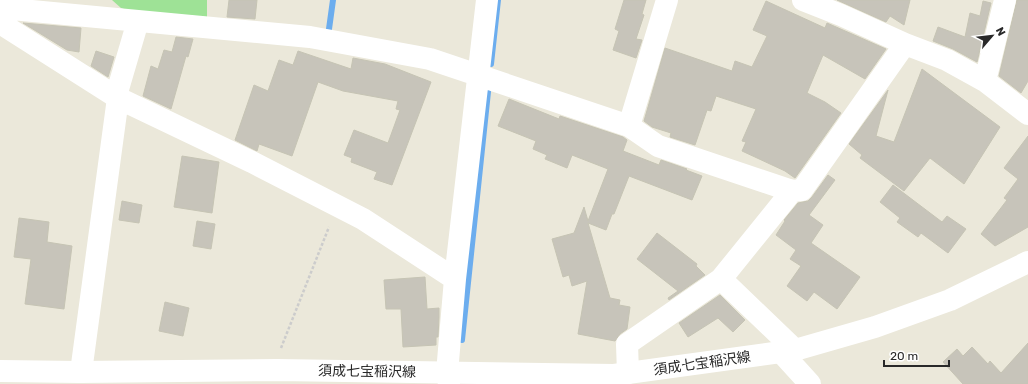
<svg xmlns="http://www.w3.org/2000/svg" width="1028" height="384" viewBox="0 0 1028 384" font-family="Rubik,'Noto Sans JP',sans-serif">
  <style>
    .green { fill: #9ee296 }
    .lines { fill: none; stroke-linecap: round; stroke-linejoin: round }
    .stream { stroke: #6cadee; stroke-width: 6 }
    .building { fill: #c7c4ba; stroke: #c6c4b4 }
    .path { stroke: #ccc; stroke-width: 2.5; stroke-dasharray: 3 2; stroke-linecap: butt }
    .street { stroke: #fff; stroke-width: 22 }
    .secondary { stroke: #fff; stroke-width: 22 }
    .labels { text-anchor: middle; stroke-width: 3; stroke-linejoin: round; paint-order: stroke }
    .street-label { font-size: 14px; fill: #292929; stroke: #fff }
  </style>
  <rect width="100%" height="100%" fill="#ebe8da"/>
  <path class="green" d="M112,0H207V17L127,10L121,8Z"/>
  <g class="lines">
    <path class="stream" d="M329,29L333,0
      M491,64L498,0
      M462,340L488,92"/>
  </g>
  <path class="building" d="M229,0H257L255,19L227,17Z
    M624,0H646L642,14L644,15L636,39L642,40L636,58L613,50L619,31L615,29Z
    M837,0H910L904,25L890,16L886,22Z
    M1017,0H1028V81L1021,93L999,76Z
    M766,1L825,28L827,23L886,49L865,79L823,55L807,93L825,102L841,113L795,178L785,171L742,151L746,142L742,141L756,109L716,96L711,111L707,110L695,145L670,137L671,133L652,127L644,121L665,48L732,71L735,61L752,67L767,36L753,30Z
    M983,1L991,3L977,62L953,49L933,41L938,27L965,37L970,13L980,16Z
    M23,23L81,28L79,52L67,50Z
    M176,37L193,39L188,57L186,56L171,109L143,96L151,66L158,69L164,50L172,52Z
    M96,51L114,57L108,77L91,66Z
    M298,51L351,69L353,58L385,64L431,82L392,185L374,179L377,172L351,162L352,158L344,155L354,130L388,143L400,110L396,109L398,101L343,91L318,82L292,156L259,144L257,151L235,140L254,85L268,91L279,60L293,65Z
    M922,69L1000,127L964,184L930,158L904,191L860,158L862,155L849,144L888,90L876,136L894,142Z
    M509,99L559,119L560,116L623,137L627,140L623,151L659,165L661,160L687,169L686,170L702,176L692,200L629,176L614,214H612L606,230L588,223L610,298L620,300L619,305L630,307L627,329L620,334L615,341L578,334L587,281L572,286L569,275L563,277L552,239L574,233L584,207L588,221L608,169L572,155L567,168L545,159L547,155L533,149L536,141L498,126Z
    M1028,136V227L995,246L981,234L1007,200L1004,198L1018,179L1004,168Z
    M182,156L219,162L212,213L174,207Z
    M828,175L835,180L809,215L823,225L811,243L860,277L837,309L814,292L807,301L787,286L801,266L790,259L796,250L776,235L785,221L784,220L798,203L808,201L812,197Z
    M893,185L942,222L947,216L966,229L948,253L921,233L918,237L897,222L900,218L880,202Z
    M122,201L142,205L139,223L119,220Z
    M19,218L49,222L47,242L72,246L64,309L25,304L31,259L14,257Z
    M197,221L215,224L211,249L193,246Z
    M657,233L697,264L696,266L705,275L669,300L668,298L678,291L637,259Z
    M425,277L427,309L439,308V317L438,337H436V345L403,347L401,309H386L384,280Z
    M720,295L745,320L733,332L718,318L688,337L679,323Z
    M165,302L189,308L183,336L159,331Z
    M1028,343V384H963L943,362L957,349L963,356L972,347L988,364L990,361L1001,373Z"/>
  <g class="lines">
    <path class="path" d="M281,348L329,227"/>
    <path class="street" d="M803,0L841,15L905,44L947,60L985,81L1028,114
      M0,8L310,37L430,59L629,126L658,146L792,191L721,279L795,350
      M0,23L118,98L252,162L363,219L455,279
      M985,81L1005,0
      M116,96L138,21
      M629,126L667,0
      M792,191L802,190L905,44
      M781,352L810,384
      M81,372L118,98
      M628,373L627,344L721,279
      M449,384L447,373L455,279L487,0"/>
    <path class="secondary" d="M0,371L79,372L277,370L614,375L795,350L875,327L950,300L1028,262"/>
  </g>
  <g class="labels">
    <g class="street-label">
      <text transform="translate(702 363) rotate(-8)" y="5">須成七宝稲沢線</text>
      <text transform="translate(367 371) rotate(1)" y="5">須成七宝稲沢線</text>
    </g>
  </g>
  <g transform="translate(992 36) rotate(62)" stroke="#ffffff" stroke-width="3" paint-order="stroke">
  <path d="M0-3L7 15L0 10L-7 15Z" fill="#292929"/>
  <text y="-6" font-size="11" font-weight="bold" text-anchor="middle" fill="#292929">N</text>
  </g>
  <path d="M884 360v6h65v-6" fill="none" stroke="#292929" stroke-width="2"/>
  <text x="890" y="360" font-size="12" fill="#292929" stroke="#ffffff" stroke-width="3" paint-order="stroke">20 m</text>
</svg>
